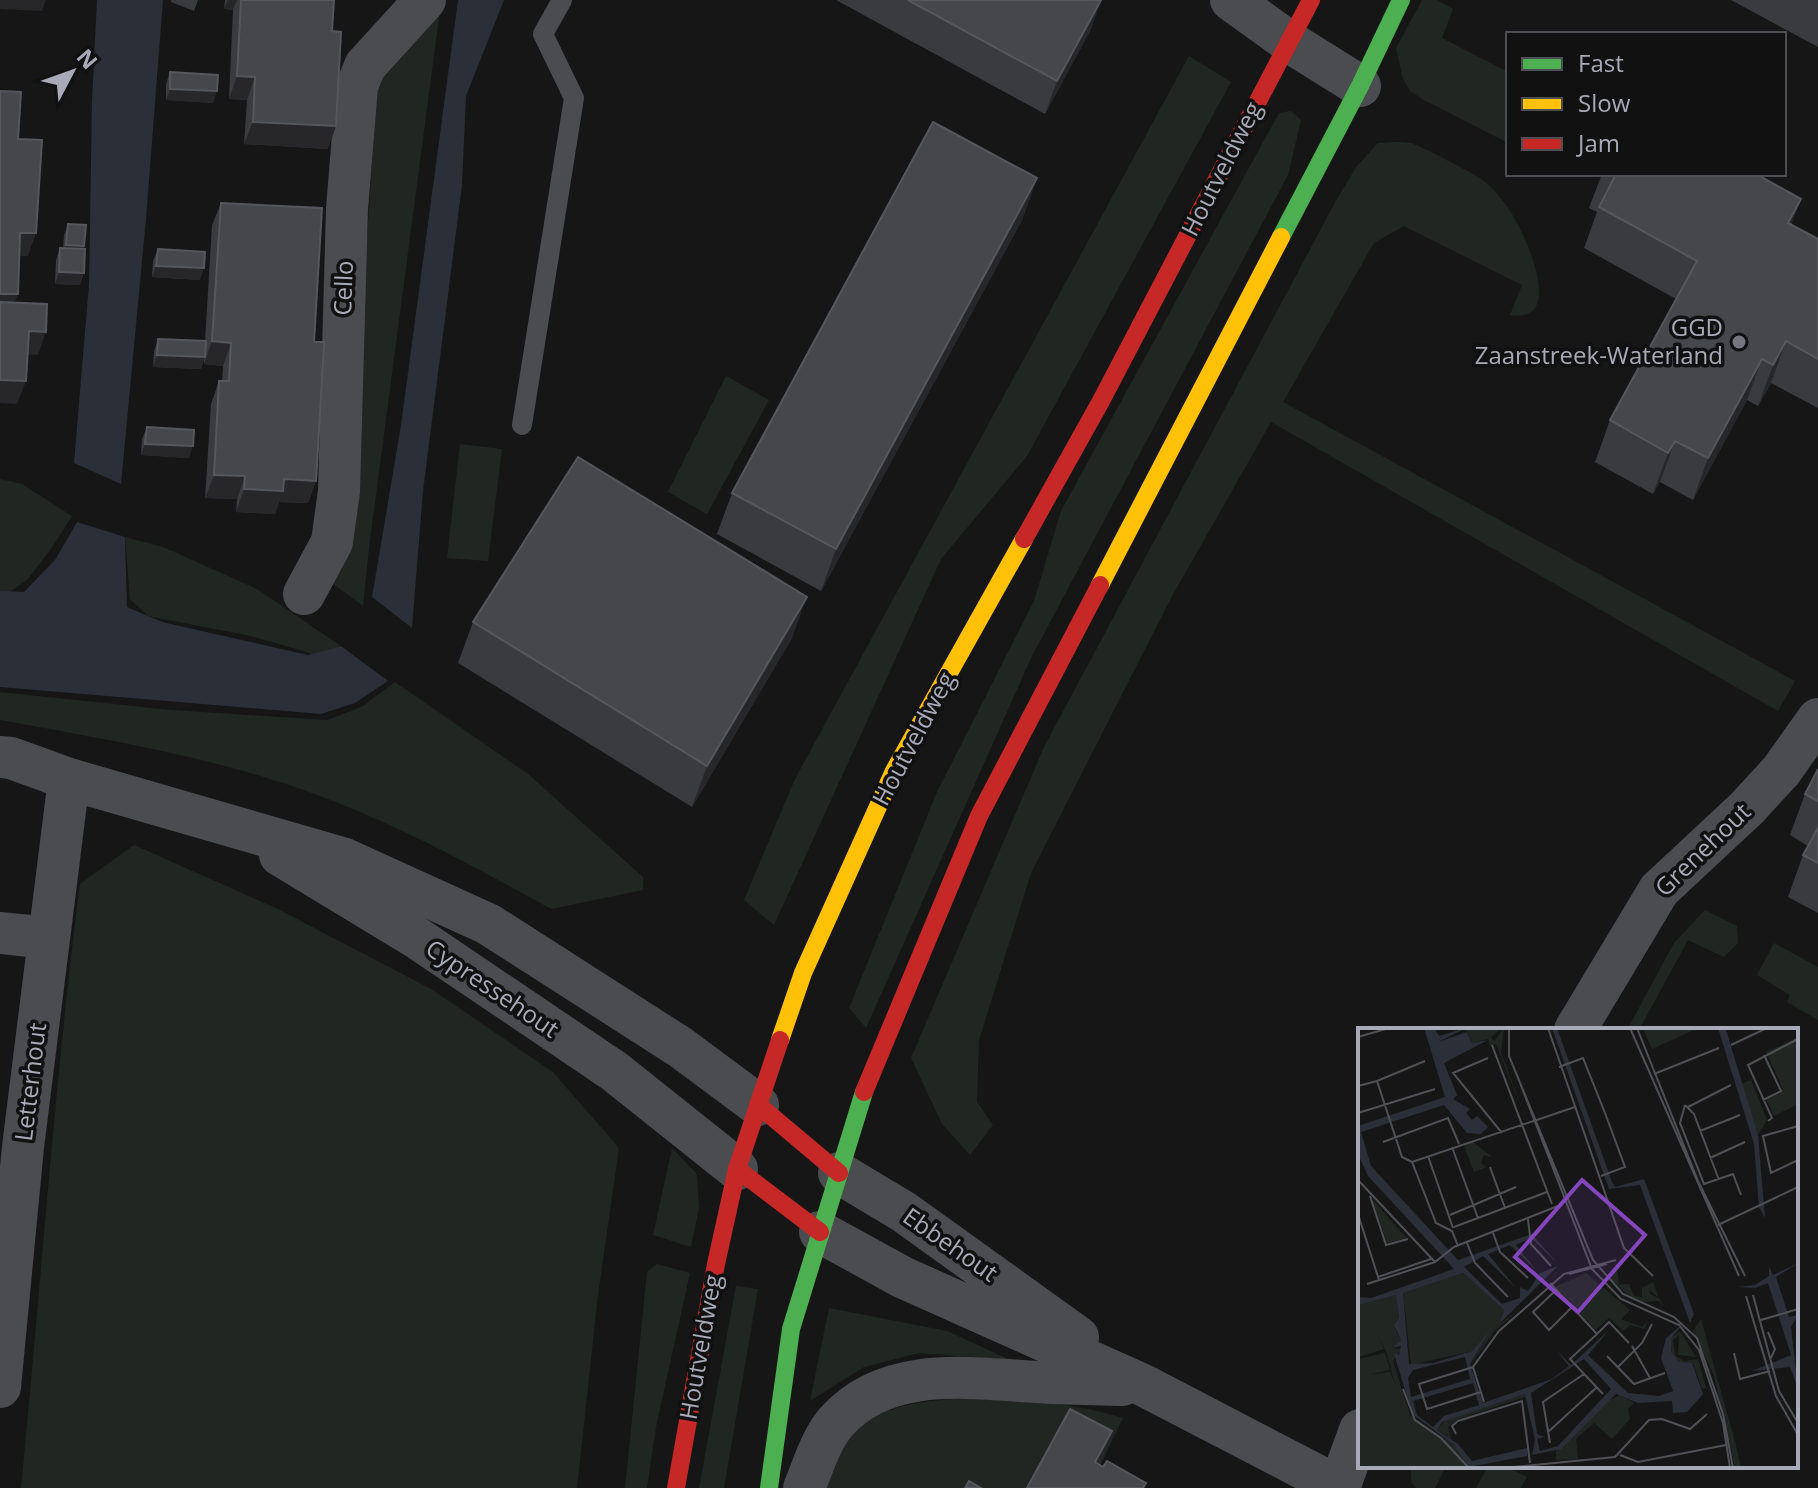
<svg xmlns="http://www.w3.org/2000/svg" width="1818" height="1488" viewBox="0 0 1818 1488" font-family="'Open Sans',sans-serif">
  <style>
    .green { fill: #202722 }
    .water { fill: #2a2f38 }
    .lines { fill: none; stroke-linecap: round; stroke-linejoin: round }
    .lane { stroke: #4b4c4f; stroke-width: 20 }
    .street { stroke: #4b4c4f; stroke-width: 42 }
    .fast { stroke: #4caf50; stroke-width: 18 }
    .slow { stroke: #ffc107; stroke-width: 18 }
    .jam { stroke: #c62828; stroke-width: 18 }
    .wall { fill: #3a3b3e }
    .shaded-wall { fill: #272729 }
    .building { fill: #46474b; stroke: #55575c; stroke-width: 2 }
    .poi-dot { fill: #75767f; stroke: #111112; stroke-width: 3 }
    .labels { text-anchor: middle; stroke-width: 7; stroke-linejoin: round; paint-order: stroke }
    .street-label { font-size: 24px; fill: #a8aab7; stroke: #111112 }
    .poi-label { font-size: 24px; fill: #a8aab7; stroke: #111112; text-anchor: end }
    .inset-road { fill: none; stroke: #505157; stroke-width: 2 }
    .view { fill: #8445bd; fill-opacity: 0.15; stroke: #8445bd; stroke-width: 4 }
    .inset-edge { fill: none; stroke: #a8aab7; stroke-width: 4 }
  </style>
  <rect width="100%" height="100%" fill="#161617"/>
  <path class="green" d="M1422,0H1437L1453,9L1442,38L1508,72V143L1424,100L1410,91L1403,79L1396,48Z
    M440,10L369,548L363,606L332,583L347,546L377,85L390,62Z
    M1189,56L1231,82L1027,456L941,559L774,925L744,900L795,779Z
    M1291,111L1301,120L1288,175L1031,658L866,1028L849,1008L937,792L1034,601L1061,511L1279,113Z
    M1392,142C1398,142 1406,142 1411,143C1423,147 1472,173 1483,180C1492,187 1502,199 1508,208C1524,230 1568,325 1510,315L1522,285L1404,226L1374,243L1283,402L1795,681L1778,711L1271,422L1171,598L1031,873L979,1040L977,1102L993,1125L970,1155L942,1124L911,1058L1044,747L1338,197L1357,166L1378,143Z
    M726,376L769,400L707,514L668,492Z
    M460,444L502,449L488,561L447,558Z
    M0,479L22,484L72,516L51,549L27,580L0,598Z
    M125,537L163,547L257,589L341,646L313,654L251,636L148,616L130,599Z
    M395,682L528,774L643,877V890L551,909C473,866 394,822 309,792C209,756 104,739 0,720V692L171,710L328,720L363,706Z
    M134,845L278,909L431,989L553,1072L619,1148L598,1295L577,1488H21C41,1287 54,1084 80,884Z
    M1705,910L1737,926L1738,943L1724,957L1688,940L1639,1030H1627L1674,943Z
    M1774,943L1818,967V1020L1787,1002L1790,995L1757,975Z
    M672,1148L697,1174L699,1208L691,1247L653,1235Z
    M657,1264L690,1273L656,1427L647,1488H625L647,1272Z
    M736,1286L758,1289L724,1488H699Z
    M829,1308L947,1331L1021,1365L973,1357L919,1353L864,1367L810,1401Z
    M954,1399C1011,1399 1069,1401 1123,1418L1097,1472L1033,1488H821C829,1473 836,1457 845,1443C869,1407 916,1402 954,1399Z
    M1411,1466H1446L1435,1488H1416L1411,1482Z
    M1488,1466H1505L1527,1477L1521,1488H1476Z"/>
  <path class="water" d="M97,0H163L146,219L121,484L74,463L89,284L92,101Z
    M458,0H504L466,96L462,185L423,491L412,628L372,597L401,425Z
    M77,522L125,537L127,607L162,622L308,655L341,646L388,681L355,703L321,714L0,687V591L24,592L55,560Z"/>
  <g class="lines">
    <path class="lane" d="M522,425L574,98L543,34L562,0"/>
    <path class="street" d="M1231,0L1288,41L1360,86
      M304,594L332,542L339,491L347,209L357,86L365,66L425,0
      M0,757L11,758L69,779L345,859L488,924L680,1047L758,1105
      M280,855L417,938L614,1071L737,1169
      M0,933L49,938
      M1575,1030L1659,890L1747,808L1781,771L1818,719
      M839,1173L904,1212L1078,1337
      M820,1232L902,1277L1143,1385L1339,1487
      M0,1387L23,1147L69,779
      M804,1488C813,1467 821,1439 836,1422C886,1365 969,1378 1037,1382C1065,1384 1094,1384 1122,1385
      M1339,1488L1360,1430"/>
    <path class="fast" d="M1281,237L1360,86L1401,0
      M769,1488L791,1329L864,1092"/>
    <path class="slow" d="M1100,585L1281,237
      M780,1040L803,973L894,771L1024,539"/>
    <path class="jam" d="M1024,539L1101,401L1311,0
      M864,1092L979,816L1100,585
      M758,1105L839,1173
      M737,1169L820,1232
      M676,1488L716,1264L737,1169L780,1040"/>
  </g>
  <path class="wall" d="M171,0H198L194,11L171,2Z
    M225,0H334L328,149L244,144L247,100L229,99L233,10L224,9Z
    M836,0H1101L1090,31L1045,114Z
    M1731,0H1818V47Z
    M170,72L213,103L166,100V84Z
    M1602,174H1756L1791,225L1818,239V408L1771,383L1758,406L1747,400L1693,500L1660,482L1653,494L1595,462L1610,420L1676,299L1584,248L1597,212L1589,208Z
    M1037,178L1022,220L821,591L717,534L732,493Z
    M221,203L314,342L316,481L308,503L279,502L275,514L236,512L237,499L205,498L211,404L219,381H222L223,366L204,364V359L201,369L153,367L154,351L158,339L205,341L212,225Z
    M68,224L84,246L80,285L55,284L56,260L60,248H63L64,235Z
    M158,249L200,280L152,277L153,261Z
    M147,427L189,458L141,455L142,439Z
    M473,622L792,638L692,807L458,663Z
    M1818,769V913L1788,897L1803,855L1808,846L1790,835L1805,794Z"/>
  <path class="shaded-wall" d="M0,0H46L42,11L0,9Z
    M228,0H237L233,10L224,9Z
    M1101,0L1090,31L1045,114L1057,81Z
    M237,76L255,77L247,100L229,99Z
    M170,89L217,91L213,103L166,100Z
    M253,122L336,126L328,149L244,144Z
    M1037,178L1022,220L821,591L836,549Z
    M1801,199L1786,240L1788,223Z
    M20,233H36L28,256H12Z
    M66,245L84,246L80,258L62,256Z
    M156,266L204,268L200,280L152,277Z
    M59,272L84,273L80,285L55,284Z
    M0,294H18L9,317H0Z
    M29,331L46,332L38,355L21,354Z
    M212,341L231,343L223,366L204,364Z
    M1786,341L1771,383L1758,406L1773,365Z
    M157,355L205,357L201,369L153,367Z
    M1762,359L1747,400L1693,500L1708,458Z
    M0,380L26,381L17,404L0,403Z
    M1675,441L1660,482L1653,494L1668,453Z
    M145,444L193,446L189,458L141,455Z
    M214,475L245,476L237,499L205,498Z
    M284,479L316,481L308,503L279,502L275,514L236,512L244,489Z
    M807,597L792,638L692,807L707,766Z
    M1112,1431L1097,1473L1095,1462Z"/>
  <path class="building" d="M241,0H334L332,31L341,32L336,126L253,122L255,77L237,76Z
    M908,0H1101L1057,81Z
    M170,72L218,75L217,91L170,89Z
    M0,91L21,92L18,139L42,140L36,233H20L18,294H0Z
    M933,122L1037,178L836,549L732,493Z
    M1616,174H1756L1801,199L1788,223L1818,239V359L1786,341L1773,365L1762,359L1708,458L1675,441L1668,453L1610,420L1697,261L1599,207Z
    M221,203L322,208L314,342H324V345L316,481L284,479L283,491L244,489L245,476L214,475L219,381H229L231,343L212,341Z
    M68,224L86,225L84,246L66,245Z
    M60,248L85,249L84,273L59,272Z
    M158,249L205,252L204,268L156,266Z
    M0,302L47,304L46,332L29,331L26,381L0,380Z
    M158,339L206,341L205,357L157,355Z
    M147,427L194,430L193,446L145,444Z
    M578,457L807,597L707,766L473,622Z
    M1818,769V801L1805,794Z
    M1818,828V863L1803,855Z
    M1070,1409L1112,1431L1095,1462L1103,1467L1107,1461L1146,1483L1143,1488H1027Z
    M969,1481L981,1488H965Z"/>
  <circle class="poi-dot" cx="1739" cy="342" r="8"/>
  <g class="labels">
    <g class="street-label">
      <text transform="translate(1222 169) rotate(-63)" y="8">Houtveldweg</text>
      <text transform="translate(344 288) rotate(-88)" y="8">Cello</text>
      <text transform="translate(914 739) rotate(-62)" y="8">Houtveldweg</text>
      <text transform="translate(1703 850) rotate(-44)" y="8">Grenehout</text>
      <text transform="translate(492 989) rotate(34)" y="8">Cypressehout</text>
      <text transform="translate(31 1082) rotate(-83)" y="8">Letterhout</text>
      <text transform="translate(950 1245) rotate(35)" y="8">Ebbehout</text>
      <text transform="translate(701 1347) rotate(-80)" y="8">Houtveldweg</text>
    </g>
    <g class="poi-label">
      <text x="1723" y="336">GGD<tspan x="1723" dy="28">Zaanstreek-Waterland</tspan></text>
    </g>
  </g>
  <g transform="translate(1358 1028)">
    <rect width="440" height="440" fill="#161617"/>
    <path d="M108,0H143L133,9L136,13L146,0L143,24L168,92L138,16L132,18L130,11L114,15ZM285,0H340L294,21ZM440,9V76L416,88L408,70L425,61L408,24ZM393,52L409,92L400,107L383,56ZM115,114L134,129L126,127L123,135L129,139L116,144L106,118ZM14,171L44,205L49,210L29,215ZM259,234L261,257L271,256L276,268L284,269V260L295,254L300,269L291,262L292,266L302,271L305,279L301,273L284,274L269,266L251,250ZM105,245L146,282L141,296L160,283L137,302L112,338L133,301L114,323L53,337L45,265ZM228,245L272,282L263,291L284,299L289,294L287,301L272,297L265,303L251,290L238,302L197,259ZM38,267L41,291L37,301L43,312L34,320L44,321L35,333L52,387L99,419L112,436L104,440H0V331L27,325L32,342L11,347L32,344L37,356L28,323L19,307L26,321L0,329V277ZM343,291L379,421L383,440H377L356,348L335,303ZM322,303L338,329L320,327L321,307L315,312L317,327L326,333L340,331L348,360L344,361L335,335L321,334L313,325L314,309ZM167,366L176,407L167,369L100,391L90,399L93,411L79,401L89,391ZM262,367L276,375L270,381L272,391L254,411L236,395L218,411L220,431L198,432V423L246,375Z" fill="#202722"/>
    <path d="M66,0H76L81,8L108,0L80,14L109,4L114,15L130,12L86,35L99,67L95,71L112,81L108,85L114,92L119,88L130,99L123,106L109,105L86,77L3,104L13,138L100,232L174,206L199,235L173,210L158,217L179,243L152,217L130,226L158,260L125,228L106,239L144,276L162,270V259L170,263L182,245L200,238L141,296L146,282L105,245L45,265L51,336L75,335L114,323L133,301L112,336L125,375L194,351L211,338L199,323L213,337L252,301L230,327L270,365L301,368L315,363L303,330L308,310L326,295L314,309L313,324L321,334L334,335L345,366L329,384L315,385L314,373L280,375L258,366L203,421L174,427L177,412L167,366L84,394L79,402L100,416L114,433L169,420V428L111,439L96,417L54,386L36,325L41,327L43,318L34,320L43,312L36,297L41,290L38,267L0,277V269L13,270L96,241L10,148L0,126V98L87,69ZM107,329L112,351L53,369L50,350L55,342ZM226,331L253,361L200,418L182,423L179,411L187,409L179,406L173,365ZM115,355L121,377L86,388L75,399L59,387L55,373ZM194,0H199L254,154L257,159L286,151L336,286L332,295L282,157L251,161ZM360,0L368,2L400,107L407,190L401,179L396,116ZM440,235L418,249L431,289L440,287L433,299L440,361L432,339L394,343L433,327L410,255L397,260L380,259L397,257L411,248V239L415,247Z" fill="#2a2f38" fill-rule="evenodd"/>
    <path class="inset-road" d="M151,0V28L235,232L265,266L316,289L339,310L365,386L375,440M190,0L266,220L295,248M272,0L381,248M279,0L340,153L387,248M0,9L31,0M134,17L194,176M373,17L409,0M130,30L95,45L144,105M201,39L225,30L247,85L267,139L243,148M296,46L361,20M159,47L234,241L263,271L321,297L341,322L365,395L372,440M19,53L67,33M0,58L19,53L44,129L54,134L78,195L94,203L100,218M405,72L423,63L406,27M327,77L322,95L346,156L375,146L383,167M327,77L336,86L361,152M330,79L373,57M0,85L77,61M410,93L414,90L390,37L440,11M440,98L405,108L413,145L440,132M342,103L382,87M25,114L90,90L101,116M94,119L120,190M70,128L95,200M352,130L387,114M54,134L217,79M132,139L147,180M0,152L77,234M12,168L28,217L50,211M0,186L21,252M92,187L158,159M170,191L173,216L193,238M360,197L440,159M96,199L189,164M135,205L142,224L170,250M109,215L117,235L150,269M211,246L249,236M20,249L73,231M192,255L239,306L251,294L271,315M9,256L77,234L96,219L205,176M198,262L175,284L191,302L214,279M395,267L421,363L440,395M388,268L418,368L440,407M403,292L440,281M410,304L417,321L413,330M239,306L212,331L245,366M274,318L292,350M376,325L382,351L412,343M249,328L276,356L307,345M115,339L61,356L69,381L123,364M260,339L284,315L294,296M45,361L57,392L83,410L111,440M126,374L115,339L141,303L206,246L258,232M190,404L238,360M98,406L94,398L100,393L164,373L172,435M192,415L185,374L226,346M262,427L280,434L368,417M146,440L257,429L291,392L304,391L332,401L349,386"/>
    <path class="view" d="M224,152L287,207L220,284L157,229Z"/>
    <rect width="440" height="440" class="inset-edge"/>
  </g>
  <rect x="1506" y="32" width="280" height="144" fill="#111112" stroke="#4d4e54" stroke-width="2"/>
  <rect x="1522" y="58" width="40" height="12" fill="#4caf50" stroke="#4d4e54" stroke-width="2"/>
  <text x="1578" y="72" font-size="24" fill="#a8aab7">Fast</text>
  <rect x="1522" y="98" width="40" height="12" fill="#ffc107" stroke="#4d4e54" stroke-width="2"/>
  <text x="1578" y="112" font-size="24" fill="#a8aab7">Slow</text>
  <rect x="1522" y="138" width="40" height="12" fill="#c62828" stroke="#4d4e54" stroke-width="2"/>
  <text x="1578" y="152" font-size="24" fill="#a8aab7">Jam</text>
  <g transform="translate(72 72) rotate(49)" stroke="#111112" stroke-width="6" paint-order="stroke">
  <path d="M0-6L14 30L0 20L-14 30Z" fill="#a8aab7"/>
  <text y="-12" font-size="22" font-weight="bold" text-anchor="middle" fill="#a8aab7">N</text>
  </g>
</svg>
